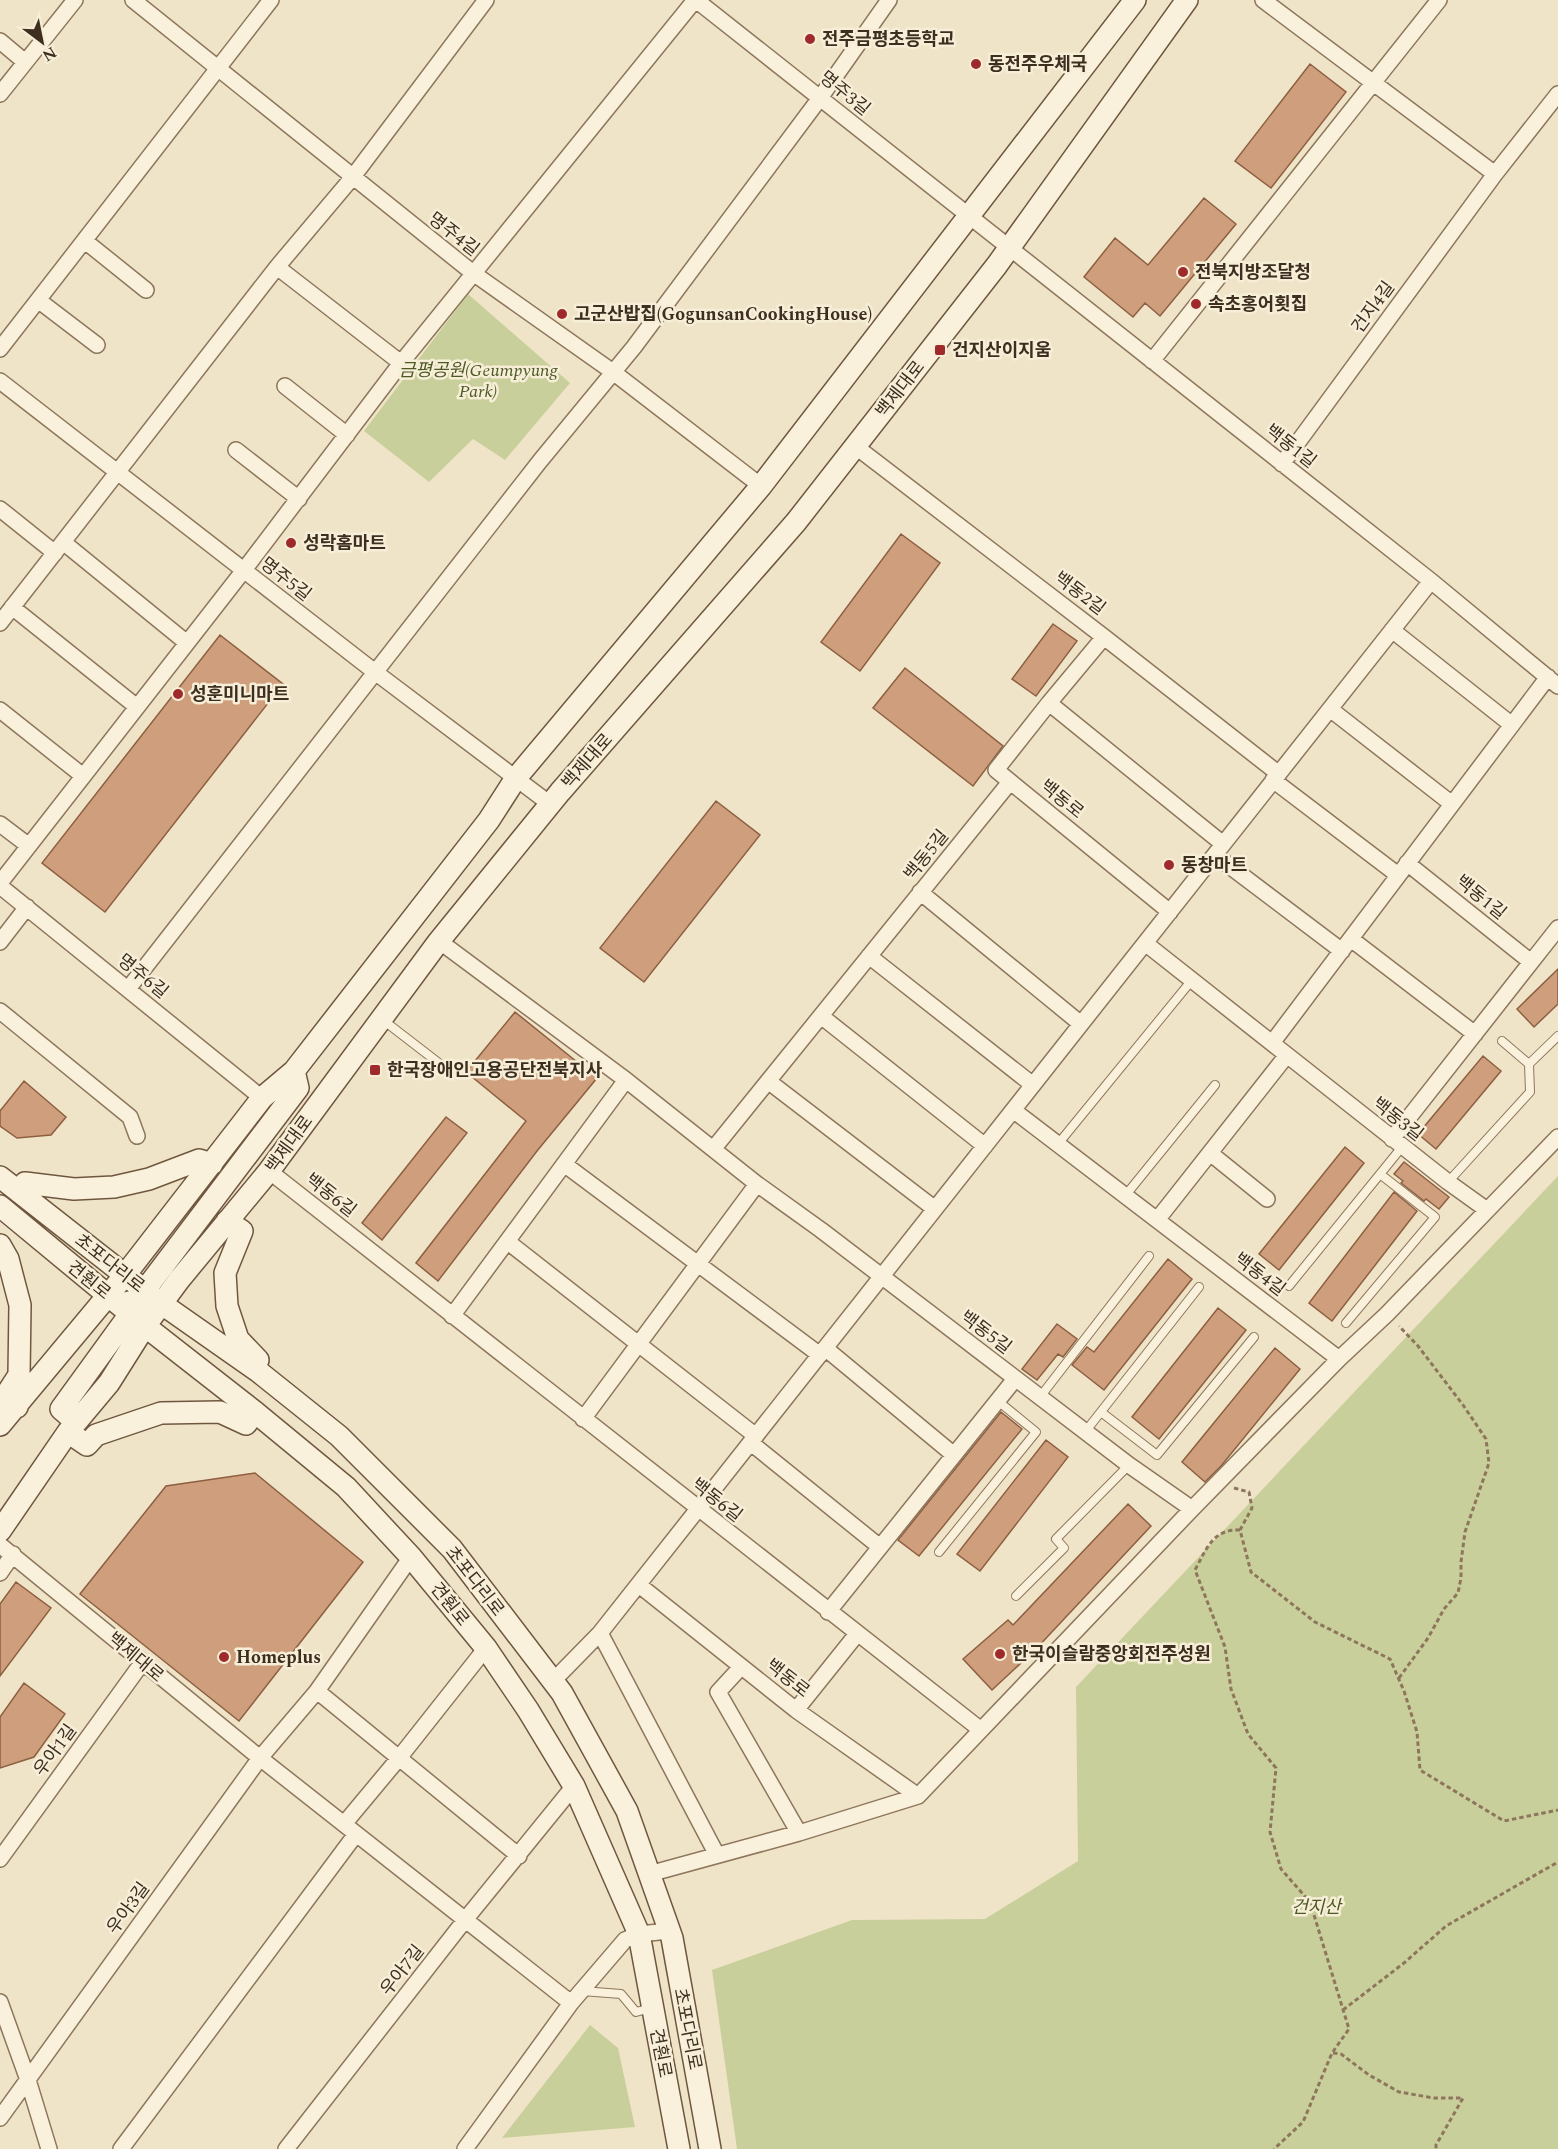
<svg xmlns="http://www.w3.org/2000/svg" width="1558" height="2149" viewBox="0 0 1558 2149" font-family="Spectral,'Noto Sans KR',serif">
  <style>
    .green { fill: #c9cf9b }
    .building { fill: #cf9f7d; stroke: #8d5f41; stroke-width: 1.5 }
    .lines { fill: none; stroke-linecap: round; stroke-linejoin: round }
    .lane-casing { stroke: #8d765c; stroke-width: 10 }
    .street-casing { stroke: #8d765c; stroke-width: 18 }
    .secondary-casing { stroke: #6f573f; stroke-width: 24 }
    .path { stroke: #8d765c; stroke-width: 3; stroke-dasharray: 4.5 3; stroke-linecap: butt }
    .lane { stroke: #faf1dc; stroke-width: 8 }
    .street { stroke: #faf1dc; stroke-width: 15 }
    .secondary { stroke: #faf1dc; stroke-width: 21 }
    .poi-dot { fill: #9e2a2b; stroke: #f7eed8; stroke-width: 2 }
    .labels { text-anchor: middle; stroke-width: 5; stroke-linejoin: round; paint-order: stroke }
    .poi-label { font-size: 18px; font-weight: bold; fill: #3d2e20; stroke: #f7eed8; text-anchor: start }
    .street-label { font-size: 18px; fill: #3d2e20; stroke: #f7eed8 }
    .park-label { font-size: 18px; font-style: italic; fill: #4d5a26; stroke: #f7eed8 }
  </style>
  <rect width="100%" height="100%" fill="#f0e4c8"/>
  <path class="green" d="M468,294L570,383L505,460L473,439L429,482L364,431Z
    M1558,1176V2149H737L712,1970L852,1920L985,1919L1078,1861L1076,1687Z
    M590,2025L618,2048L635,2127L502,2138Z"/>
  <path class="building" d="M1310,64L1346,92L1271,188L1235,161Z
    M1204,198L1236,224L1160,316L1145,303L1133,317L1084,277L1115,238L1148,265Z
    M901,534L940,563L860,671L821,642Z
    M1053,624L1077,641L1036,696L1012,679Z
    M220,635L283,684L105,912L42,863Z
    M905,668L1003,746L973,786L873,708Z
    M716,801L760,835L644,982L600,948Z
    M1558,969V1004L1534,1027L1517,1009Z
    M515,1012L597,1078L537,1151L438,1281L416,1263L526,1121L466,1072Z
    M1483,1056L1501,1071L1436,1149L1418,1134Z
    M24,1081L66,1117L51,1135L17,1138L0,1126V1111Z
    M446,1117L467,1133L382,1240L362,1223Z
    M1345,1147L1364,1163L1279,1270L1259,1254Z
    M1404,1162L1449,1197L1439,1209L1426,1199L1424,1201L1401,1183L1403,1181L1394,1174Z
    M1394,1192L1417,1211L1332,1321L1309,1303Z
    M1168,1259L1192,1279L1104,1390L1072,1365L1087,1347L1094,1352Z
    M1218,1308L1246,1330L1159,1439L1132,1417Z
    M1057,1324L1077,1339L1063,1357L1058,1354L1037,1380L1022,1369Z
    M1275,1348L1300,1369L1221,1466L1205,1482L1182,1462Z
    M1001,1412L1022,1429L919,1556L898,1540Z
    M1046,1440L1068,1457L980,1571L957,1554Z
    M255,1473L363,1562L239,1721L80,1594L166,1486Z
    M1128,1504L1151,1526L1036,1649L992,1690L963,1659L1008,1620L1013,1625Z
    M16,1582L51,1608L0,1676V1604Z
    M24,1683L65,1714L34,1757L0,1768V1717Z"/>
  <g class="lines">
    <g class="lane-casing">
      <path id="lane" d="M383,1020L453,1074
        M1502,1041L1529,1064
        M1058,1144L1192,980
        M1448,1182L1530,1092L1529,1064L1558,1036
        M1125,1196L1215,1085
        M1289,1286L1402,1147
        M1346,1323L1435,1217L1380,1174
        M1040,1397L1149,1256
        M1101,1412L1157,1455L1254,1337
        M1085,1432L1199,1287
        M939,1552L1036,1432L998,1401
        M1016,1596L1064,1548L1056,1539L1129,1465
        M582,1991L621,1994L636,2012L651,2008"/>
    </g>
    <g class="street-casing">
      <path id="street" d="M133,0L473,273L613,372L761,486
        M696,0L1431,581L1558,686
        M1263,0L1495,174
        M0,41L25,62
        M0,94L75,0
        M85,241L146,290
        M277,267L401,363
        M38,300L97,345
        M0,349L271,0
        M1152,361L1439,0
        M0,381L375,672L550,804
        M285,386L347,435
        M855,446L1104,637L1279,774
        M236,450L299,499
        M1282,464L1495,174L1558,94
        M0,509L55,553
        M63,542L187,643
        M12,607L137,707
        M0,623L277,267L352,178L486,0
        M1392,630L1512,725
        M1104,637L1049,703L1223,844
        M1049,703L996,770L1170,912
        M1330,709L1452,804
        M0,710L83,776
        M1273,780L1398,875
        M0,824L29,846
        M1215,855L1342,951
        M1407,863L1531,962
        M0,883L244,570L401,363L695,0
        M0,886L262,1098
        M920,892L1081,1024
        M1351,939L1475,1034
        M439,941L626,1080L757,1184L821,1230L1129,1465L1192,1509
        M0,942L27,907
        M1145,943L1448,1182L1487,1210
        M869,956L1033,1085
        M128,989L540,461L634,347L820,98L889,0
        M0,1011L130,1117L137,1136
        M821,1016L985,1146
        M1272,1043L1548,677
        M768,1081L935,1209
        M1013,1110L1339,1359
        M1392,1139L1558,928
        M714,1148L1010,782
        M1210,1153L1267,1199
        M564,1164L820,1355
        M269,1171L981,1730
        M1157,1220L1287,1055
        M508,1242L756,1436
        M452,1316L626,1080
        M825,1348L954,1455
        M583,1419L757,1184
        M751,1443L880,1547
        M0,1545L260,1758L571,2003
        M0,1573L13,1554
        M639,1585L796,1710L918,1796
        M828,1612L1015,1379
        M600,1633L717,1855
        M741,1667L718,1692L799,1833
        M552,1682L600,1633L1431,581
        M317,1691L519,1856
        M796,1710L857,1634
        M344,1824L399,1758L486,1648
        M0,1859L142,1663
        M649,1874L799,1833L918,1796L1192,1509L1339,1359L1387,1314L1558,1137
        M0,2002L28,2080L49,2149
        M0,2118L260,1758L317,1691L411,1557
        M121,2149L356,1834
        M286,2149L465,1920L574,1786
        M465,2149L571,2003L625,1940L639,1934L669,1931"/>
    </g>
    <g class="secondary-casing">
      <path id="secondary" d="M0,1177L162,1304L259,1372L339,1436L452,1549L562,1693L627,1811L672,1938L710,2149
        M19,1192L25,1183L74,1189L114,1187L149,1179L199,1160L212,1164
        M0,1206L145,1326L255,1412L346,1487L411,1557L486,1648L528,1710L574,1786L639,1934L679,2149
        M227,1221L242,1231L225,1273L227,1306L238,1339L258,1360
        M0,1245L8,1259L20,1305L19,1375L4,1398L17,1407
        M145,1303V1290L298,1088L294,1071
        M76,1422L61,1409L130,1314L129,1302
        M0,1425L125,1275L262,1098L294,1071L489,820L516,778L761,486L1135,0
        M68,1432L87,1445L96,1435L161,1413L220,1412L246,1424L255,1412
        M0,1531L68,1432L109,1383L145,1326L179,1280L269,1171L439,941L560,792L796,522L997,265L1187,0"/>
    </g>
    <path class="path" d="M1234,1488L1249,1492L1252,1508L1240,1530L1251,1572L1315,1622L1390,1659L1404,1691L1417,1732L1420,1770L1504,1821L1558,1810
      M1240,1530C1213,1529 1207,1548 1195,1570L1225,1647L1231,1689L1248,1734L1276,1768L1270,1832L1281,1869L1310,1902L1349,2029L1332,2053L1303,2122L1274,2149
      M1399,1678L1428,1638L1444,1609L1458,1593L1461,1578V1562L1465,1532L1489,1463L1486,1439L1463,1405L1418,1346L1399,1326
      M1343,2010L1404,1963L1446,1926L1558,1862
      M1333,2053L1341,2054L1369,2075L1399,2092L1434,2098H1463L1436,2145V2149"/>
    <use href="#lane" class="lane"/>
    <use href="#street" class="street"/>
    <use href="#secondary" class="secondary"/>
  </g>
  <g class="poi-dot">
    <circle cx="810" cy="39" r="6"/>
    <circle cx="976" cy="64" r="6"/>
    <circle cx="1183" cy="272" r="6"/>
    <circle cx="1196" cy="304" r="6"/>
    <circle cx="562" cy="314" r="6"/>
    <rect x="934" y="344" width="12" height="12" rx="3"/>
    <circle cx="291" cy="543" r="6"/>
    <circle cx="178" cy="694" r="6"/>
    <circle cx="1169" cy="865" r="6"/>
    <rect x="369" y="1064" width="12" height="12" rx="3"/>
    <circle cx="1000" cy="1654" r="6"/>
    <circle cx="224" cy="1657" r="6"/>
  </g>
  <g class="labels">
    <g class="poi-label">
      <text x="822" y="45">전주금평초등학교</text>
      <text x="988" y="70">동전주우체국</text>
      <text x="1195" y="278">전북지방조달청</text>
      <text x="1208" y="310">속초홍어횟집</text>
      <text x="574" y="320">고군산밥집(GogunsanCookingHouse)</text>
      <text x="952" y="356">건지산이지움</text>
      <text x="303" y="549">성락홈마트</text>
      <text x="190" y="700">성훈미니마트</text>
      <text x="1181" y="871">동창마트</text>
      <text x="387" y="1076">한국장애인고용공단전북지사</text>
      <text x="1012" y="1660">한국이슬람중앙회전주성원</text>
      <text x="236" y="1663">Homeplus</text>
    </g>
    <g class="street-label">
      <text transform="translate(845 93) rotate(39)" y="6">명주3길</text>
      <text transform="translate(454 234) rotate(38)" y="6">명주4길</text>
      <text transform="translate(1373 307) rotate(-54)" y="6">건지4길</text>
      <text transform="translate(900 389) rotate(-52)" y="6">백제대로</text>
      <text transform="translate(1291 446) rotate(38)" y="6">백동1길</text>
      <text transform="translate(286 579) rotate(38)" y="6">명주5길</text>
      <text transform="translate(1080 593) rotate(37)" y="6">백동2길</text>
      <text transform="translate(587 761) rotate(-49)" y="6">백제대로</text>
      <text transform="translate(1062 799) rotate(39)" y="6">백동로</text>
      <text transform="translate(926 855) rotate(-51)" y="6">백동5길</text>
      <text transform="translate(1481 897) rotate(39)" y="6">백동1길</text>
      <text transform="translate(143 976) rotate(39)" y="6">명주6길</text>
      <text transform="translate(1398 1119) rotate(38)" y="6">백동3길</text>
      <text transform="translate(289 1144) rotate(-54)" y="6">백제대로</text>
      <text transform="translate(331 1195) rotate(38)" y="6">백동6길</text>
      <text transform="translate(110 1263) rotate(38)" y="6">초포다리로</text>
      <text transform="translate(1260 1274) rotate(37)" y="6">백동4길</text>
      <text transform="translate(89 1280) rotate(39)" y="6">견훤로</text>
      <text transform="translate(986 1332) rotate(37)" y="6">백동5길</text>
      <text transform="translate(717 1500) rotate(38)" y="6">백동6길</text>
      <text transform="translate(475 1581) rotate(52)" y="6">초포다리로</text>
      <text transform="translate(450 1604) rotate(51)" y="6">견훤로</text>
      <text transform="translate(136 1657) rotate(40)" y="6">백제대로</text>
      <text transform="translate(788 1678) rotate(38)" y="6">백동로</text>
      <text transform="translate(55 1750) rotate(-54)" y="6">우아1길</text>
      <text transform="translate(128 1908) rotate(-54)" y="6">우아3길</text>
      <text transform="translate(402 1970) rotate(-52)" y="6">우아7길</text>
      <text transform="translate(688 2029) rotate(79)" y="6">초포다리로</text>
      <text transform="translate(661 2053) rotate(79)" y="6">견훤로</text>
    </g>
    <g class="park-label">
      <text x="478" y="376">금평공원(Geumpyung<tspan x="478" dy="21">Park)</tspan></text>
      <text x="1316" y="1913">건지산</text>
    </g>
  </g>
  <g transform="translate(42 42) rotate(148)" stroke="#f7eed8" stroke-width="4.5" paint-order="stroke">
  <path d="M0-4.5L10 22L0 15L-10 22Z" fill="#3d2e20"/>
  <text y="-9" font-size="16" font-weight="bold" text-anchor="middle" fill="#3d2e20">N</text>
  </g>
</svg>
